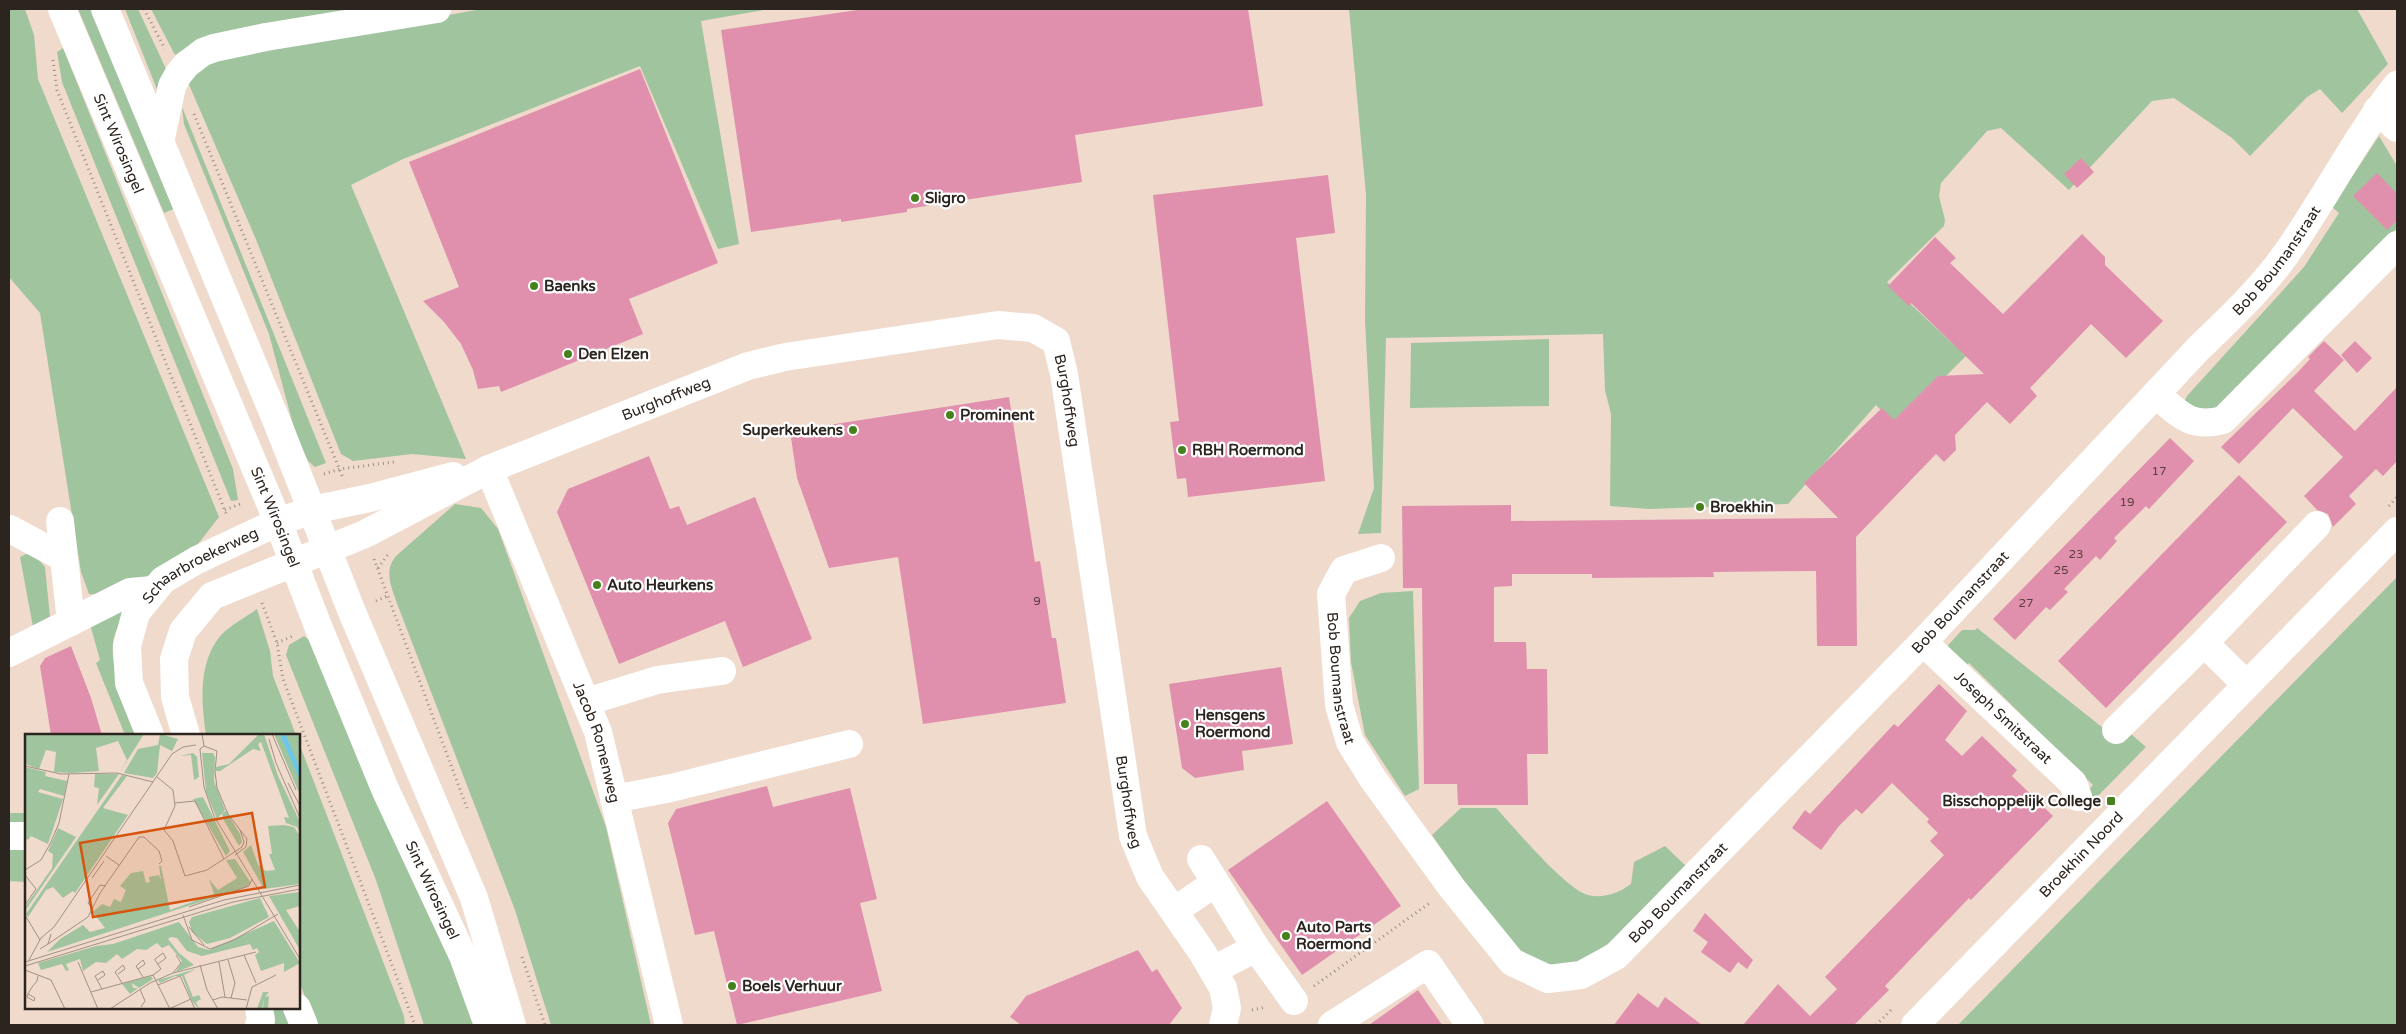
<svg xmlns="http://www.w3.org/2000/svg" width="2406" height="1034" viewBox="0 0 2406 1034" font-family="'Varela Round',sans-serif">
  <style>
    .green { fill: #a0c49e }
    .building { fill: #e090ad }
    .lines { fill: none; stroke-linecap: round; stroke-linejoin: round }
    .path { stroke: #9e8e84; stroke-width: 3; stroke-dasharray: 1 4; stroke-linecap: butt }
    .minor { stroke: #fff; stroke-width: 28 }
    .major { stroke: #fff; stroke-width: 28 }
    .poi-dot { fill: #46811d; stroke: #fff; stroke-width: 2 }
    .labels { text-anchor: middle; stroke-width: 4.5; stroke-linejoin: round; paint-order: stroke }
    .number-label { font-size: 12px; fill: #593f42 }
    .street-label { font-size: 15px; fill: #2c241f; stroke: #fff }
    .poi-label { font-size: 15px; font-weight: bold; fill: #2c241f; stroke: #fff; text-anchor: start }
    .inset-river { fill: none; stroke: #6ac7ed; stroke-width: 2.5 }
    .inset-road { fill: none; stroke: #a19187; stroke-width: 1 }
    .view { fill: #d5540e; fill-opacity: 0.15; stroke: #d5540e; stroke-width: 2.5 }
    .inset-edge { fill: none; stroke: #2c241f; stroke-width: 2.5 }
  </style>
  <rect width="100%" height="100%" fill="#efdacc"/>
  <path class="green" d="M9,9H25L34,35L38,79L219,517L198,544L158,571L109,595L89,594L81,572L40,313L9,277Z
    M78,9H95L176,208L164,213Z
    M125,9H138L167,71L160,97Z
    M151,9H384L197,41L175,55Z
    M482,9H769L701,21L739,244L718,249L640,66L403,159L351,185L466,459L412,454L353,461L341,454L255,237L187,80L204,64L226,55Z
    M1349,9H2357L2388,64L2342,113L2320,89L2307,97L2250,156L2232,138L2174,98L2152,101L2069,190L2001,128L1987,131L1941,183L1939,196L1945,220L1944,226L1887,282L1966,356L1896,426L1876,405L1788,504L1649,509L1610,506L1611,414L1605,390L1603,334L1386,338L1381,533L1358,534L1374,488L1365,321L1366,195Z
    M63,48L233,469L238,500L231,501L62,82L57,52Z
    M182,107L326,463L315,467L308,461L296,436L269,334L184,124Z
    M2379,136L2397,166V228L2223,407L2207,413L2183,404L2187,396L2304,267L2339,213L2332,207Z
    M1549,339V406L1410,408L1411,343Z
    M455,504L481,508L498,529L606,827L651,1025H551L515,910L398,606C392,588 383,572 396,556Z
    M26,554H34L45,567L50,617L33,627L20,557Z
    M2397,577V1025H1958Z
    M1413,591L1419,789L1405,796L1365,735L1351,662L1349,618L1360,601L1381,593Z
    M124,606C124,620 114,630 113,643C110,675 129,707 141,735H125L96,663L100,660L90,624Z
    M257,609L270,651L273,676L296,735H206C201,702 198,661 222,634C231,625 246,617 257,609Z
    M1977,628L2122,743L2131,734L2146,747L2092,802L2084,795L2093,785L1969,663L1967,665L1942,652L1962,630H1975Z
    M304,636L321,650L478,1025H424L376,880L286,655L289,645Z
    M299,743L404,1016L405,1025H316L299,981Z
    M1461,808H1496C1514,827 1565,889 1588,895C1603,899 1619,893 1631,884L1634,862L1665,846L1686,866L1609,943L1582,962L1556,967L1535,962L1517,953L1498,930L1432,835Z
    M9,813H26V824H9Z
    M9,849H26V882L9,881Z
    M265,1008H286L293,1025H268Z"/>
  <path class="building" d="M864,9H1248L1263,106L1075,135L1082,182L907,209V212L841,222V219L751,232L721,30Z
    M640,69L718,263L629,299L643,334L501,392L499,386L478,389L473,370L461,344L444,322L423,301L459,287L409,162Z
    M2081,158L2094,172L2077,188L2064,174Z
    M2377,173L2397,194V220L2387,230L2353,196Z
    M1328,175L1335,233L1296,238L1325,481L1188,497L1186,478L1177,479L1170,422L1179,421L1153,195Z
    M2082,234L2105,257V265L2163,321L2126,358L2091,324L2030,388L2037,396L2010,424L1987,402L1955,435L1956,450L1944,462L1936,454L1856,537L1857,646H1817L1816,571L1713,572L1714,577L1592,578V574H1512V586L1494,587V642H1526L1527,669H1547L1548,754H1527L1528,805H1458L1457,784H1424L1422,588H1403L1402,506L1511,505V521L1838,518L1804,483L1882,408L1894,420L1938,376L1984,374L1911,303L1909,306L1888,286L1935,237L1956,258L1950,263L2003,314Z
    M2324,341L2344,360L2314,391L2355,431L2397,387V461L2383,476L2376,469L2349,496L2356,504L2333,527L2328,514L2317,510L2304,496L2343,457L2293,408L2239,464L2221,447L2298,372L2310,359L2308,357Z
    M2355,341L2372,358L2357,373L2341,355Z
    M1009,397L1035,562L1040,561L1052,638H1056L1066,703L923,724L898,557L829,568L797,478L790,431Z
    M2170,438L2194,461L2149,509L2146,506L2114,538L2117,541L2100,560L2096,556L2064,589L2068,592L2050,610L2046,607L2015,640L1993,619Z
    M649,456L670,509L679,506L687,525L755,497L812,639L743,667L725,621L619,664L557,512L568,489Z
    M2239,475L2287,522L2106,708L2058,661Z
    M71,646L91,698L102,735H51L40,666L45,658Z
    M1281,667L1293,744L1242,751L1244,770L1195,778L1182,768L1169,684Z
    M1939,684L1967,711L1945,740L1962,756L1982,736L2017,770L2012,776L2053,816L1971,900L1969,898L1885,986L1889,990L1854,1025H1743L1778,984L1810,1016L1837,989L1825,977L1944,855L1930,841L1938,833L1927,822L1929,819L1892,783L1862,814L1856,809L1839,826L1821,850L1792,828L1805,810L1810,814L1894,724L1898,727Z
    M767,786L773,807L850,788L877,899L860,903L882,991L737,1025L714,931L695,935L668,823L676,809Z
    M1327,801L1401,906L1302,975L1228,870Z
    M1705,913L1753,960L1747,969L1738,962L1730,973L1701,952L1708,942L1693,931Z
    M1138,950L1152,972L1157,969L1182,1008L1169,1025H1021L1010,1017L1026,996Z
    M1418,990L1442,1025H1369Z
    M1638,993L1658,1008L1665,997L1702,1025H1614Z"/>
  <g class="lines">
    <path class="path" d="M144,9L165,49
      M53,60L57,90L227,516
      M194,114L343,478
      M324,474L340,469L394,462
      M2389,506L2397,497
      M225,510L243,503
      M374,559L467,808
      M378,568L389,553
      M376,601L387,596
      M262,603L277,643L283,679L415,1025
      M277,643L295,635
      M522,957L545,1025
      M1314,986L1431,902
      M1252,1010L1266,1007
      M1876,1025L1893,1008"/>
    <g class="minor">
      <path d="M2377,110L2397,128"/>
      <path d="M2156,394C2179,414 2191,429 2223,420L2397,245"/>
      <path id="s1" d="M489,469L598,732L669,1025"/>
      <path d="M60,521L71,622"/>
      <path d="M9,530L10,529L64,558"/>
      <path id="s2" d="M1381,558L1344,570L1331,594L1339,705L1350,742L1373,779L1452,888L1512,962L1548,979L1581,975L1616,956L1923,642L2198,349C2229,319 2261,289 2286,254C2325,199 2355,138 2397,85"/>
      <path id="s3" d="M1923,642L2073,783L2078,797"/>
      <path d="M2204,643L2246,684"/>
      <path d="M9,653L130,592L153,590"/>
      <path d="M586,702L657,680L722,671"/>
      <path d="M2116,730L2204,643L2317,525"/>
      <path id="s4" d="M150,735L129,683L127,646L136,613L163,580L197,560L278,522L312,510L370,498L453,476"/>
      <path id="s5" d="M186,735L175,697L174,659L183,631L212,596L365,534L489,469L748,366L785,357L998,325L1033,328L1056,341L1064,374L1133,836L1150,877L1202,952L1223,988L1227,1008L1223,1025"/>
      <path d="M614,799L671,788L849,744"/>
      <path d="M9,836H26"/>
      <path d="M1201,859L1256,948L1294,1001"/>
      <path d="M1174,911L1215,883"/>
      <path d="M1213,970L1256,948"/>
      <path d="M259,1008L261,1020L259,1025"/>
      <path d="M297,1008L304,1025"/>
      <path d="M1332,1025L1428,964L1470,1025"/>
      <path id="s6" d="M1915,1025L2397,531"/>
    </g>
    <g class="major">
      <path id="s7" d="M62,9L278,522L318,626L385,789L463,956L488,1025"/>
      <path d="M105,9L277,422L352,612L474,898L512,1025"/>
      <path d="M161,138L172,86L178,75L186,65L203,52L214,48L266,37L437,9"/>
    </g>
  </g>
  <g class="poi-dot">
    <circle cx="915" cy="198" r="5"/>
    <circle cx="534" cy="286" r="5"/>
    <circle cx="568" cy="354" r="5"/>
    <circle cx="950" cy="415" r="5"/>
    <circle cx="853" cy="430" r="5"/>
    <circle cx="1182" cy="450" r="5"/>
    <circle cx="1700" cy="507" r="5"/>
    <circle cx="597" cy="585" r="5"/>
    <circle cx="1185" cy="724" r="5"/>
    <rect x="2106" y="796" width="10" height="10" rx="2.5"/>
    <circle cx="1286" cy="936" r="5"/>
    <circle cx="732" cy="986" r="5"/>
  </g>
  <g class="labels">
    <g class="number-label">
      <text x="2159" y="475">17</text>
      <text x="2127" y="506">19</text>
      <text x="2076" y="558">23</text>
      <text x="2061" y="574">25</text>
      <text x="1037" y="605">9</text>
      <text x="2026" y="607">27</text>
    </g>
    <g class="street-label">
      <text dy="5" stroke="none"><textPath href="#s7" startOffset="146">Sint Wirosingel</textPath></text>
      <text dy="5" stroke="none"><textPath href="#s2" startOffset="1562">Bob Boumanstraat</textPath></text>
      <text dy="5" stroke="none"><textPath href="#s5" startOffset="648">Burghoffweg</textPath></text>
      <text dy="5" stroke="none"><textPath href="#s5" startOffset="1112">Burghoffweg</textPath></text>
      <text dy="5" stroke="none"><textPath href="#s7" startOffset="551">Sint Wirosingel</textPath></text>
      <text dy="5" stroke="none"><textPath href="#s4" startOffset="209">Schaarbroekerweg</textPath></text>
      <text dy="5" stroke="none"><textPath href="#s2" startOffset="1096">Bob Boumanstraat</textPath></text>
      <text dy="5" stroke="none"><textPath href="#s2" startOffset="151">Bob Boumanstraat</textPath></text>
      <text dy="5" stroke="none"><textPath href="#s3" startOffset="110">Joseph Smitstraat</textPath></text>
      <text dy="5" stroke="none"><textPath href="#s1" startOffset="294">Jacob Romenweg</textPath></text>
      <text dy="5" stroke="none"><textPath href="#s5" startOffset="1518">Burghoffweg</textPath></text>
      <text dy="5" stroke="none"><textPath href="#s6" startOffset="238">Broekhin Noord</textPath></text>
      <text dy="5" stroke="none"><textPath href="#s7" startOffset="956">Sint Wirosingel</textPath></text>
      <text dy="5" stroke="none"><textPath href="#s2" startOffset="691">Bob Boumanstraat</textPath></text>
    </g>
    <g class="poi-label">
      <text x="925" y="203">Sligro</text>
      <text x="544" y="291">Baenks</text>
      <text x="578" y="359">Den Elzen</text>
      <text x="960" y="420">Prominent</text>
      <text x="843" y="435" text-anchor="end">Superkeukens</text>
      <text x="1192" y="455">RBH Roermond</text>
      <text x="1710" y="512">Broekhin</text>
      <text x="607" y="590">Auto Heurkens</text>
      <text x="1195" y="720">Hensgens<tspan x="1195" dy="17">Roermond</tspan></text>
      <text x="2101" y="806" text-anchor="end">Bisschoppelijk College</text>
      <text x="1296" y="932">Auto Parts<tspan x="1296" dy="17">Roermond</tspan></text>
      <text x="742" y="991">Boels Verhuur</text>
    </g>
  </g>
  <g transform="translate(25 734)">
    <rect width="275" height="275" fill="#efdacc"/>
    <path d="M0,0H119L95,38L102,26L93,7L71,14L74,37L47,39L29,38L31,18L21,16L14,35L0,30ZM135,0L153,5L147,17L135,11L132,39L128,44L99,39L113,15L133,11ZM234,0H239L253,42L275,88V99L272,93L261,89L259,83L264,84L236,8L233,10L236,17L228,15L195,37H191V33L204,30ZM249,0H275V60L272,54ZM168,19L172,23L174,43L169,46L166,21L155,22ZM177,19H188L190,23L189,47L200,76L192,85L181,58ZM0,33L21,38L20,42L42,47L39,62L15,55L13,58L38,65L23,110L6,102L3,106L0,104ZM70,40H94L72,71L74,54L69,53ZM97,41L102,42L78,74L103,81L50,159L48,157L38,164L28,153L21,156L3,183L1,180ZM178,63L205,117L201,122L168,65ZM201,77L215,100L217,108L214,112L198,85L197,79ZM259,91L269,93L275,102V150L239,155L218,118L226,111L233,131L241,137L250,136L244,120H247L243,92ZM33,94L51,103L0,177V173L27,134L28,120L23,117ZM210,125L226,149L221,153L22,218L35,205L58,191L65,198L80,194L68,178L77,170L85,173L89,165L96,168L101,156L95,152L106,139L118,137L121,149L125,148L124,143L134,141L136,146L134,132H136L145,176L189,160L184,145L193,156L212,144L201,126ZM275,158V172L261,176L275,198V216L244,162ZM235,164L244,183L205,204L182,210L167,198L164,188L167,183ZM249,187L275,229L259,238V229L236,237L230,221L234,218L232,214L228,216L225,210L177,222L162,217L152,204L146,203L143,205L154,219L169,231L151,238L157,227L144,211L137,214L132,209L121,216L112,215L97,225L92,220L81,229L71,228L58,237L55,225L41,230L44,236L41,237L37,230L16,236L13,229L71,212L88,210L154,188L173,213L184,216ZM171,235L159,241L168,263L174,261L176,265L171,268L174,275L167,267L157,242H150L135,249L133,246ZM126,242L128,245L114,254L107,249L108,254H113L105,260L97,250ZM238,258H244L240,263L244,262L243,275H238L239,265L237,275H232Z" fill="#a0c49e"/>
    <path class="inset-river" d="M256,0L275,43M259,0L275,39"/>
    <path class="inset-road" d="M247,0L271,56M244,5L251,29L275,84M179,12L192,17L190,37L192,54L203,80L222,105L221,113L210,121M175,15L179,53L189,82L275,225M175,15L179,12L177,0M0,32L36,40L92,39L128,48M132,43L148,56L150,72L139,96L148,107L160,142L182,136L217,113L219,108L215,96M263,49L275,72M150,69L170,67L199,125M81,122L94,131M0,136L16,126L25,110L34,89L44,40M0,141L11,155L0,171M67,144L79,127M164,173L224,152L227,145M68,175L63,169L75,151L81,152M0,181L15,206M158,181L167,206L185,215L209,206L253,180M164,193L179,211M23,210L63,183L75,159L114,103H119L134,117L137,127L134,130M15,215L23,210L26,200M219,221L231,249M4,226L16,204L29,193L147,20L158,13L171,11M203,226L210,249L206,264M0,228L199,166L275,151M53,228L73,275M194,228L200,263M175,231L182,256L193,275M0,232L208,168L275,155M113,235L120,230L118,226L111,232L118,243M0,236L26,246L40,275M148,239L231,218M93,240L100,235L98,231L90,238L97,249M128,241L136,235L130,226V225L138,219L141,224L133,230M73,246L80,241L78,237L70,242L77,255M133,251L155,242L170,275M115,255L120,267L116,273M66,258L128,241L145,275M3,260L10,264L9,267L2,263L3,260L7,253L12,247L13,242M188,266L197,263L222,266M85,275L125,249L148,239L156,229L151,221M144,275L166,265M221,275L227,253L251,241"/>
    <path class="view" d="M227,79L240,153L68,183L55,109Z"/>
    <rect width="275" height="275" class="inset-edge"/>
  </g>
  <rect width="2406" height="1034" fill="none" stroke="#2c241f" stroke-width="20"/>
</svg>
